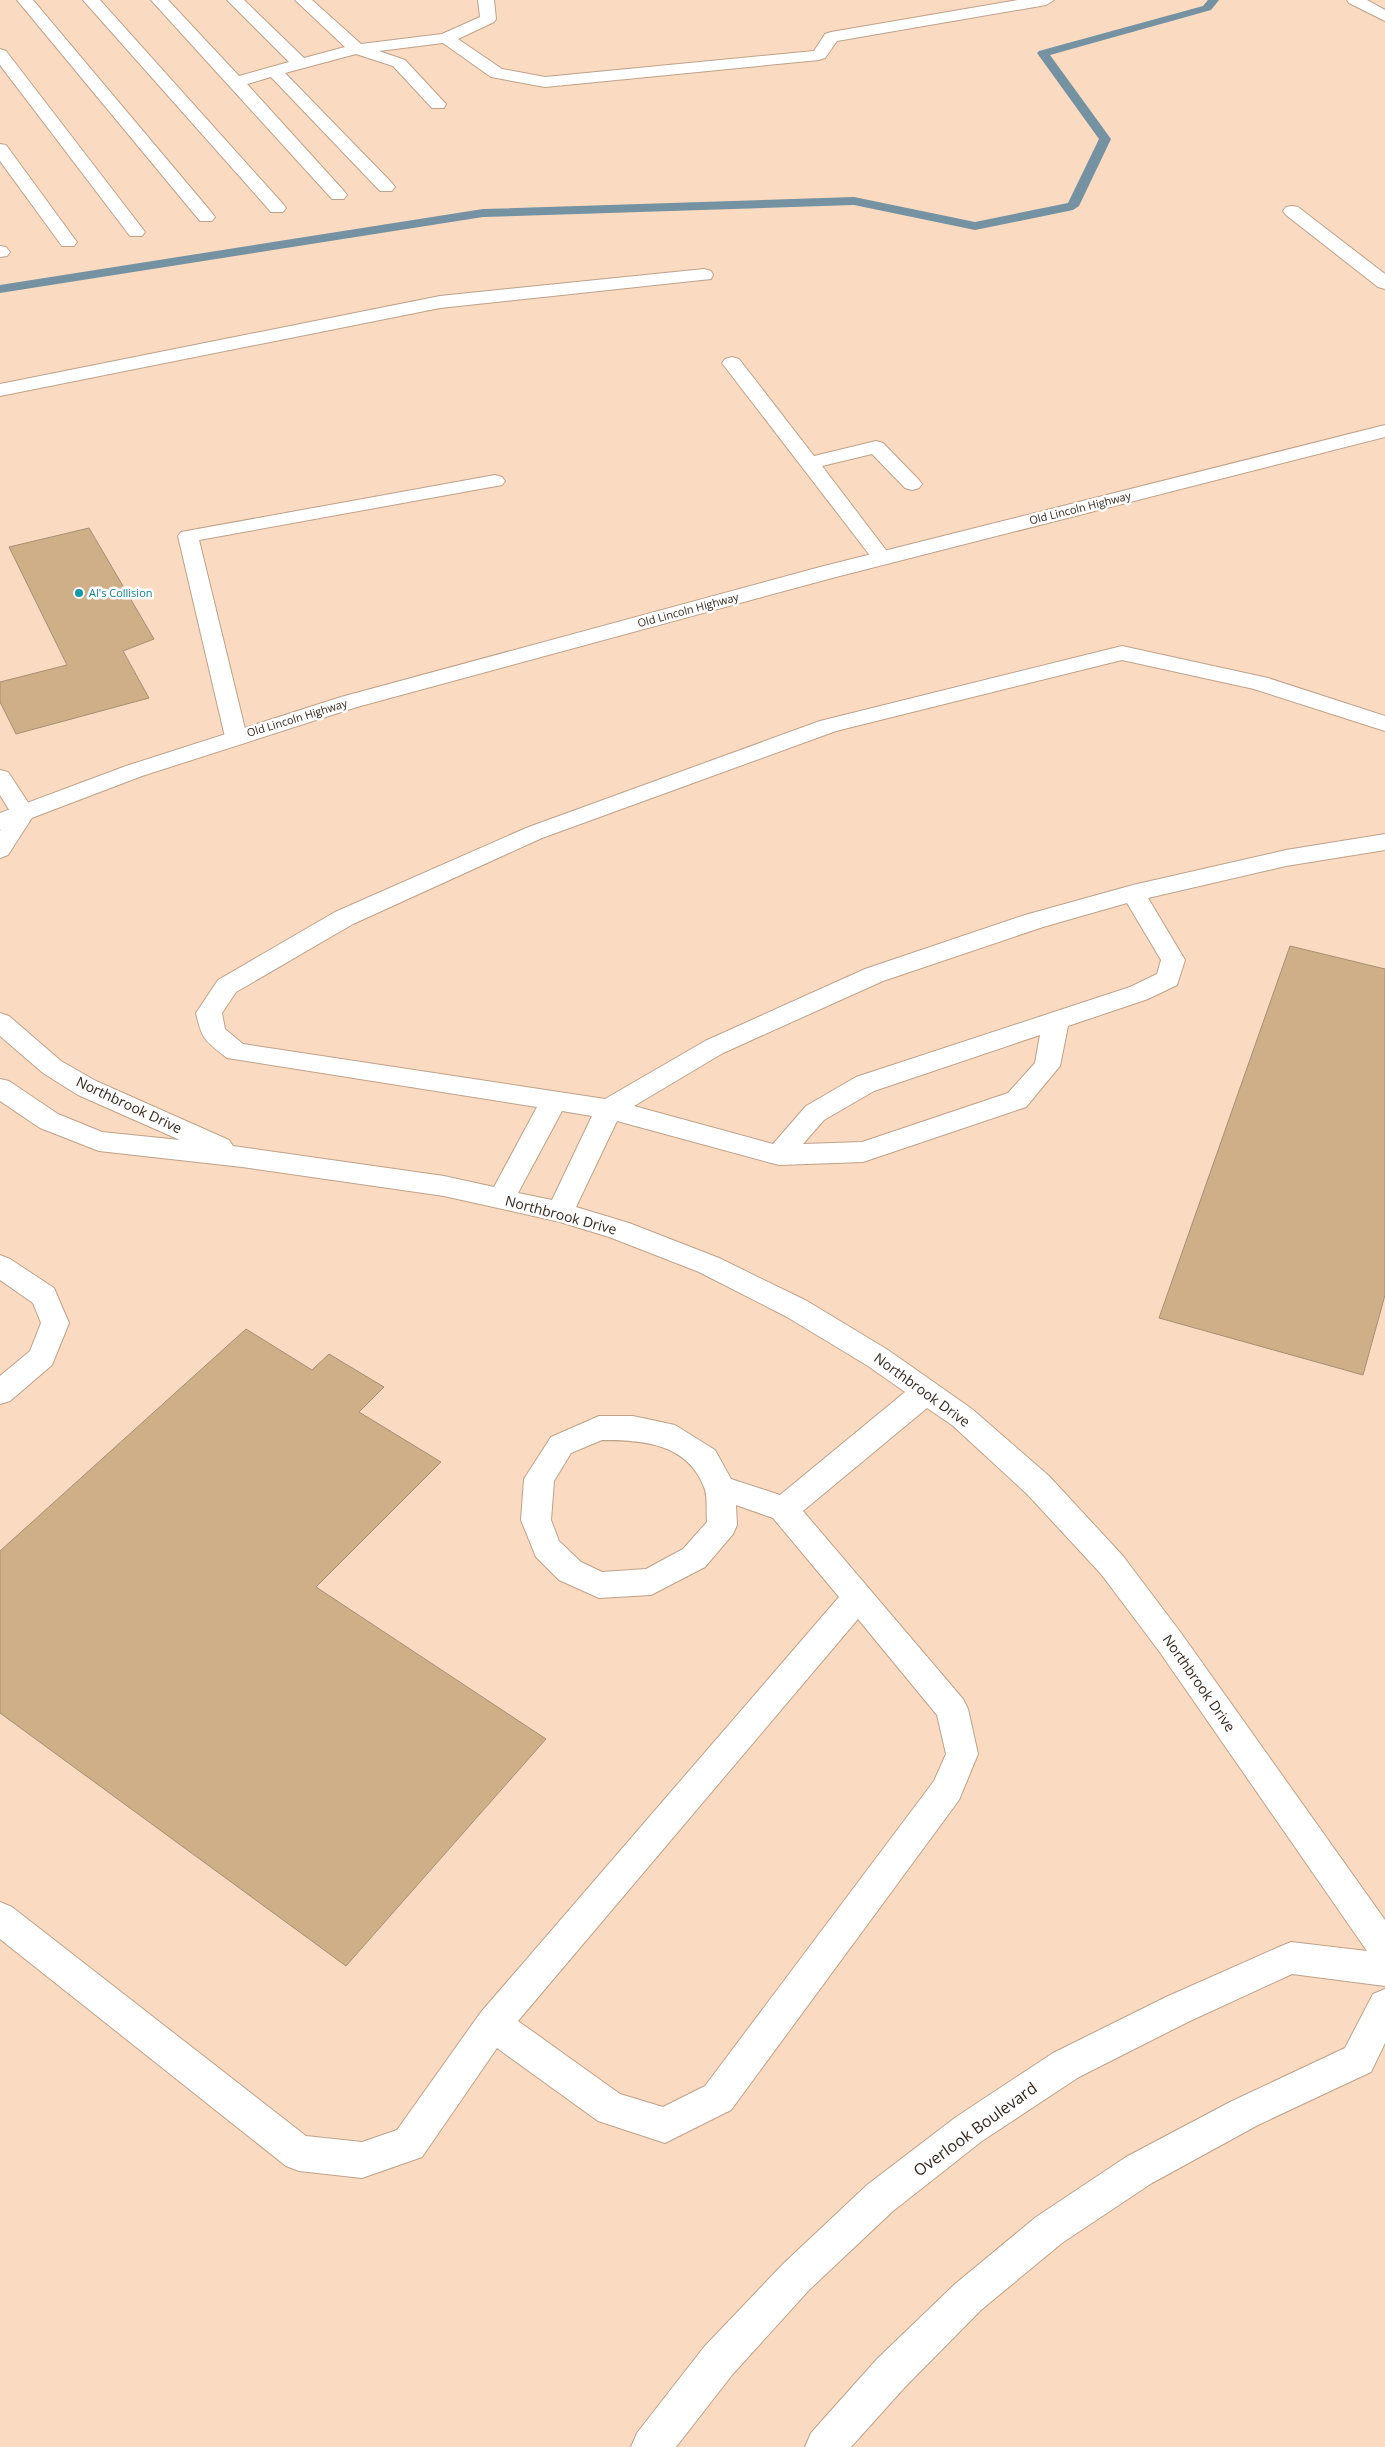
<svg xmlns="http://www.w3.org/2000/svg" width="1385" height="2447" viewBox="0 0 1385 2447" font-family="'Open Sans',sans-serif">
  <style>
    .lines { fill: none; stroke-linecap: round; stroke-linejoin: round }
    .stream { fill: #7492a2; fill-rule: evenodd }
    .building { fill: #ceaf88; stroke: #a68f72 }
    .minor-casing { stroke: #bfa188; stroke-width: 2 }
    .major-casing { stroke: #bfa188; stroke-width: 2 }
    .minor { fill: #fff; fill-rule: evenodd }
    .major { fill: #fff; fill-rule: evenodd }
    .culture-dot { fill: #0f9aa8; stroke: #fff; stroke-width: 2 }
    .labels { text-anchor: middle; stroke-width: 5; stroke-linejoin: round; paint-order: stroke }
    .far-street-label { font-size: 11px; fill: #34281e; stroke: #fff }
    .far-culture-label { font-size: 11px; fill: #0d838f; stroke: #fff; text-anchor: start }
    .street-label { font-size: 14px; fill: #34281e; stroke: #fff }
    .near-street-label { font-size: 16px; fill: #34281e; stroke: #fff }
  </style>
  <rect width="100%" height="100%" fill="#fadbc1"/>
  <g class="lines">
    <path class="stream" d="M1208,0H1219L1211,10L1050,55L1111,139L1079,206L1073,210L975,230L854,205L483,217L0,293V285L483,209L854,197L975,222L1068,203L1099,139L1037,53L1039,51L1203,6Z"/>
  </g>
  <path class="building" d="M89,528L154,639L123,651L149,698L16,734L0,702V682L67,665L9,547Z
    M1290,946L1385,969V1295L1363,1375L1159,1318Z
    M246,1329L312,1370L329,1354L384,1387L359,1412L441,1462L316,1587L546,1739L346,1966L0,1713V1551Z"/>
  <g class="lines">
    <g class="minor-casing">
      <path id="minor" d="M17,0H33L212,213L215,217L212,221H200Z
        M83,0H100L283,204L286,208L283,212H271Z
        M151,0H168L239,76L289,62L227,0H244L304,58L345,47L295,0H312L361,44L442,34L480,17L478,0H494L496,19L494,22L458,39L502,69L545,77L814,51L825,34L831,32L1018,0H1054L1046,5L837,41L825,58L819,60L545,87L491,77L443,43L379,51L405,60L446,104L444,108H432L393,66L356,54L285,73L392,183L395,187L392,191H380L271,77L247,84L344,191L347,195L344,199H332Z
        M1347,0H1367L1385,10V21L1349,3Z
        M0,49L6,51L142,228L145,232L142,236H130L0,65Z
        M0,144L6,145L74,238L77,242L74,246H62L0,161Z
        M1292,206L1298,207L1385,274V289L1378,287L1286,215L1283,211L1286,207Z
        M0,246L6,247L10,252L7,256L0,257Z
        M704,269L711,271L713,275L711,279L440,308L0,396V384L440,296Z
        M732,357L739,359L814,456L876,441L883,443L919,480L922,484L919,488L912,490L905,488L872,454L822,466L889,554L893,558L889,562L882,564L875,562L722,363L725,359Z
        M495,475L502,477L505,481L502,485L199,540L247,737L244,742L236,744L228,742L225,737L178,536L181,532Z
        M1122,646L1268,678L1385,716V731L1254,689L1122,660L836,731L542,838L353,924L236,992L222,1013L225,1029L243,1044L605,1099L705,1041L865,969L1025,915L1133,885L1286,850L1385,834V850L1286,866L1148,898L1185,960L1177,985L1148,999L1068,1026L1060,1066L1026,1107L863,1162L779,1165L617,1121L576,1207L629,1223L719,1258L807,1301L888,1350L972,1409L1049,1476L1123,1556L1181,1633L1385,1920V1986L1292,1974L1190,2021L1079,2077L982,2141L893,2211L809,2290L732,2375L676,2447H631L637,2433L704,2347L783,2264L867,2185L956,2117L1053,2053L1166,1997L1279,1947L1291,1942L1367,1951L1159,1651L1101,1574L1027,1494L952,1425L927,1408L803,1511L963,1699L968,1709L978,1754L959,1800L731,2110L665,2143L598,2121L497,2048L422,2157L362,2178L299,2171L286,2166L0,1939V1902L12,1907L306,2136L362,2142L397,2130L481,2012L839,1597L773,1518L736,1505L737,1525L733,1534L705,1567L651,1595L599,1598L559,1580L536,1557L521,1520L524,1479L551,1437L599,1416H633L675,1425L715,1450L731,1479L780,1495L905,1392L868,1366L787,1317L699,1272L609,1237L560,1222L444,1196L242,1167L99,1151L40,1128L0,1101V1079L9,1081L58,1114L102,1132L180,1140L78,1095L43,1073L0,1036V1013L9,1016L61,1061L96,1081L229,1140L233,1146L444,1176L494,1187L537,1107L227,1058C206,1041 202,1041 196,1013L218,980L335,912L526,828L820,721ZM1127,903L1161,960L1157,974L1130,987L856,1077L806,1106L773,1144L634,1106L723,1053L883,981L1043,927ZM1040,1035L1035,1063L1008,1093L862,1142L803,1144L824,1120L874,1091ZM562,1111L592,1116L552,1200L518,1193ZM602,1440C642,1440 687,1443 704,1487C708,1496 706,1511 707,1522L683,1549L646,1569L602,1572L581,1562L559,1541L551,1520L554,1481L571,1453ZM858,1619L937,1715L946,1754L934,1781L705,2086L663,2107L620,2094L518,2021Z
        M0,770L8,772L35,813L8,855L0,858V831L11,813L0,795Z
        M0,1255L10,1259L54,1288L69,1323L52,1365L10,1401L0,1404V1376L30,1351L41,1323L33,1303L0,1280Z
        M1385,1989V2043L1371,2072L1258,2125L1152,2183L1062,2243L981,2310L905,2387L851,2447H805L811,2433L877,2359L955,2284L1036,2217L1126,2157L1232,2101L1345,2048L1373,1994Z"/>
    </g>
    <g class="major-casing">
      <path id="major" d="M1385,425V437L836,577L357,707L142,776L0,830V813L126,766L341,697L820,567Z"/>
    </g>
    <use href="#minor" class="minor"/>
    <use href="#major" class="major"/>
  </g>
  <circle class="culture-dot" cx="79" cy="593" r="5"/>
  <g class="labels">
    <g class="far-street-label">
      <text transform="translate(1080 508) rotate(-14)" y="4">Old Lincoln Highway</text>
      <text transform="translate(688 610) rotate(-15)" y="4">Old Lincoln Highway</text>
      <text transform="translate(297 718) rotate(-17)" y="4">Old Lincoln Highway</text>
    </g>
    <g class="far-culture-label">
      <text x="89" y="597">Al's Collision</text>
    </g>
    <g class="street-label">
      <text transform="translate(129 1105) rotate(25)" y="5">Northbrook Drive</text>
      <text transform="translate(561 1215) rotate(15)" y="5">Northbrook Drive</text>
      <text transform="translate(922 1390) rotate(36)" y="5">Northbrook Drive</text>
      <text transform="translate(1199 1683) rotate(55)" y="5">Northbrook Drive</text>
    </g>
    <g class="near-street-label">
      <text transform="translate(975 2129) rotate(-36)" y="6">Overlook Boulevard</text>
    </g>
  </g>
</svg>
